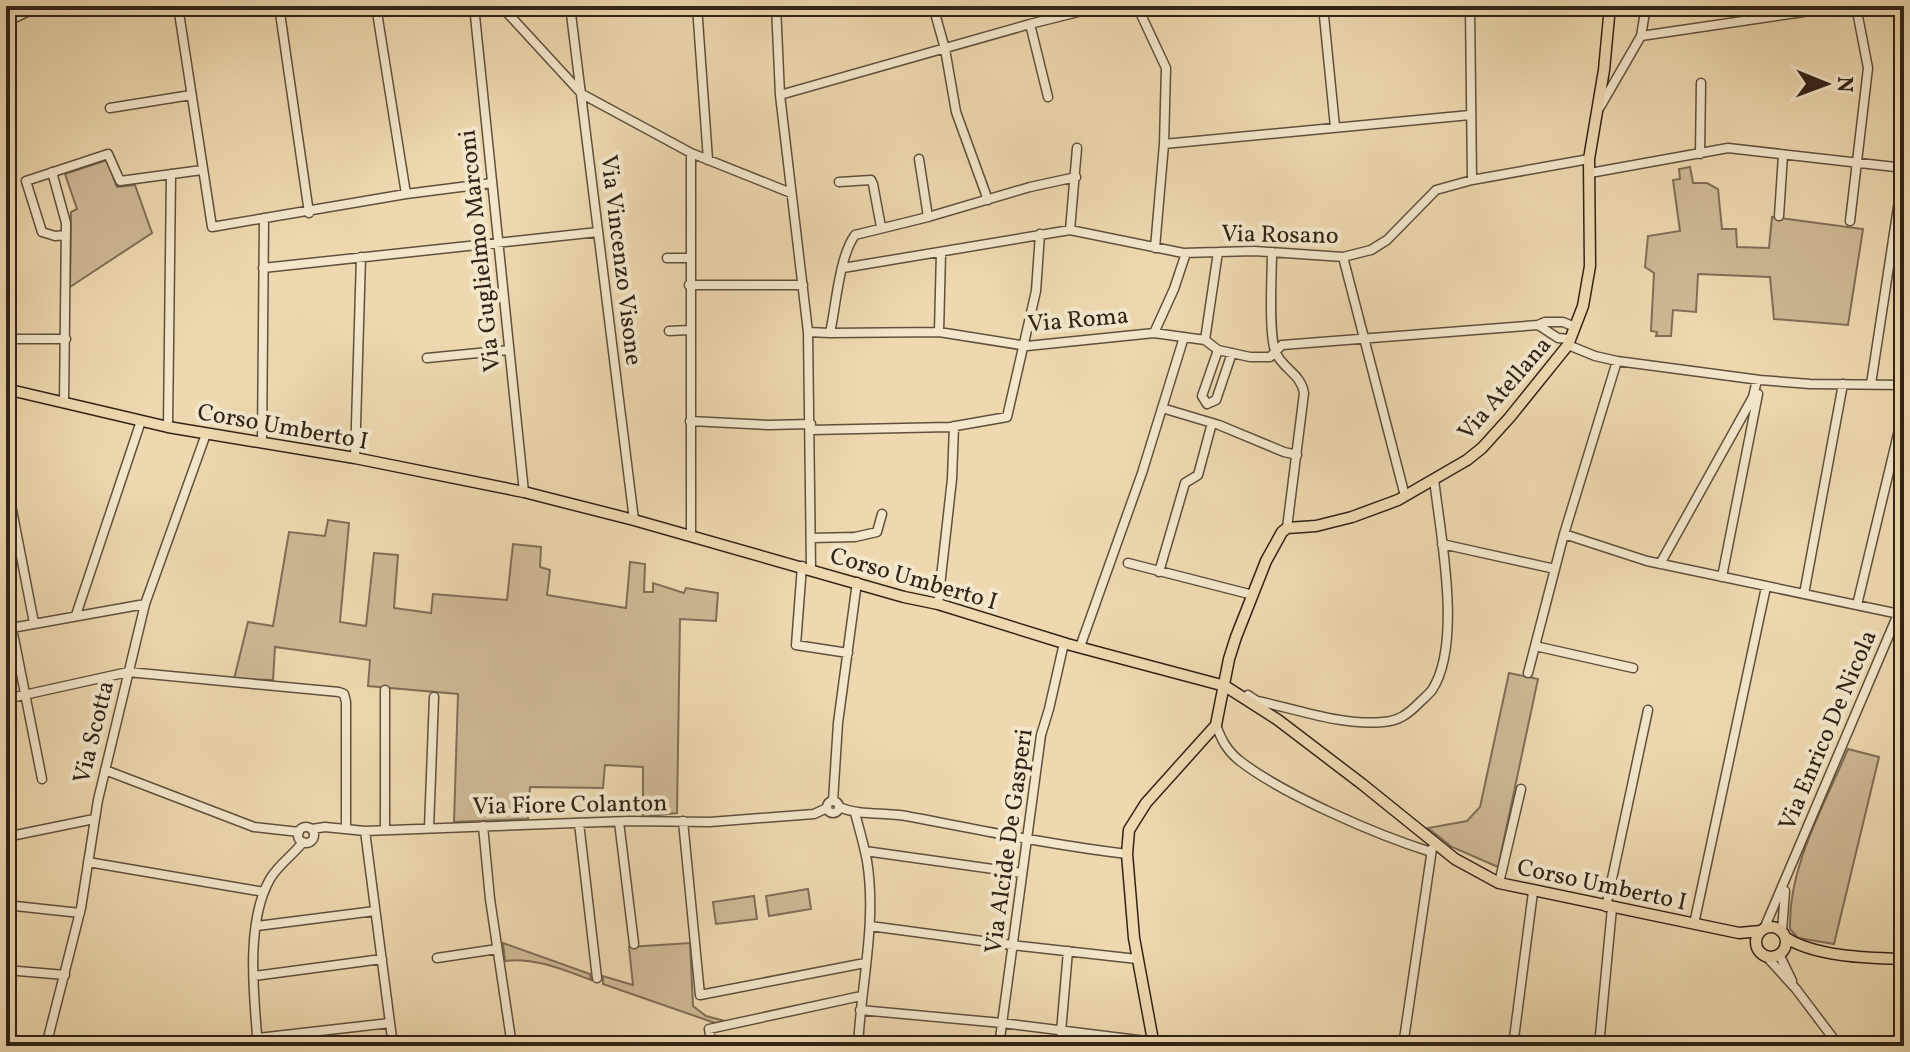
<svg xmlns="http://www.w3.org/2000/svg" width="1910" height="1052" viewBox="0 0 1910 1052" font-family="Vollkorn,serif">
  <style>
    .green { fill: #cdb995; stroke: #7f6e56; stroke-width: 2 }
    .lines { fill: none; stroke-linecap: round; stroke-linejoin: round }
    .minor-casing { stroke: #60503c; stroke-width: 11 }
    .major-casing { stroke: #312316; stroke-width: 13 }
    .minor { stroke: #f3e6cb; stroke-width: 8 }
    .major { stroke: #edd8af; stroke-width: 10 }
    .labels { text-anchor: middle; stroke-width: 8; stroke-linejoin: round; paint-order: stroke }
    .street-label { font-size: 24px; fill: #312316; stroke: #f3e6cb }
  </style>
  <rect width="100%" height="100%" fill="#edd8af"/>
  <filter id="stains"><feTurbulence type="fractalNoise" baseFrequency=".0025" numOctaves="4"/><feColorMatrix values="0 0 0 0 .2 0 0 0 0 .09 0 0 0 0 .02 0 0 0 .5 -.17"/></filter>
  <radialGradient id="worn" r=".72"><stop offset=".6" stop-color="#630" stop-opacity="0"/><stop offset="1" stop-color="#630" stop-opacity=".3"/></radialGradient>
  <path class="green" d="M107,160L117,187L135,185L152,233L70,287L71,212L77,209L65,174Z
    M1690,167L1693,183H1707L1718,189L1722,229H1736L1737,247L1769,248L1772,217L1863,229L1848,325L1774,319L1770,277L1698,274L1696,312L1673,310L1671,336H1656L1657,332L1651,331L1654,273L1645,267L1648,236L1680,231L1673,180L1680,179L1679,169Z
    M328,520L349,523L340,622L366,626L374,553L398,555L394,608L431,613L433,594L507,600L513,544L541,547L540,567L550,570L547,595L626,608L630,562L645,564L644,592H653V583L684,593L686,588L718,593L716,621L680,619L677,813L643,817V767L605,765L603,788L530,787L528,819L454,822L458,694L368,686L370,660L275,647L273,680L234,679L248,622L273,626L289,532L325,536Z
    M1509,673L1538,679L1498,867L1452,847L1428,828L1467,821L1480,807Z
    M1848,749L1879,757L1834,944L1798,938L1790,929C1788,866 1824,806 1848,749Z
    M808,889L811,909L769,916L766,896Z
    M754,896L757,919L716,924L713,902Z
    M503,943L590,974L591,980C564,970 534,957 505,961Z
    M690,943L693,1006L706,1016L725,1021L715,1023L603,984V976L633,985L629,947Z"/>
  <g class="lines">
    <g class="minor-casing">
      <path id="minor" d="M178,6L212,227L406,194L492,183
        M279,6L309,213
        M376,6L406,194
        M474,6L524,492
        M501,6L582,94L691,153L791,193
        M570,6L634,520
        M697,6L708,160
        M776,6L780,95L808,332L811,569
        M933,6L945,49L956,112L988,200
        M1137,6L1166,68L1164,144L1155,248
        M1323,6L1335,127
        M1470,6L1472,180
        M6,22L40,6
        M1030,24L1048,97
        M1641,36L1844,6
        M780,95L1030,24L1102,6
        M1600,107L1641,36L1646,6
        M110,108L191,95
        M1164,144L1470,115
        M691,153V536
        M1700,154L1701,83
        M919,159L928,217
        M52,172L66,223L64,403
        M1590,173L1728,148L1904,168
        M839,182L871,180L873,184L881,227
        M1779,216L1783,155
        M1850,221L1868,68L1856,6
        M1070,230L1077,148
        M66,235L55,236L42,232L26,181L108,154L120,181L202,170
        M1272,252C1272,273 1268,336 1276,353C1283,369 1301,374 1304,393L1287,528
        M1343,257L1405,496
        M667,258H689
        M263,268L598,232
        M843,268L1070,230L1183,253L1254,251L1343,257L1371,250L1387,240L1436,190L1472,180L1589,159
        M689,285H803
        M1538,325L1558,338L1570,339
        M669,331L689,330
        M808,332L830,333C836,306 839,257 855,235L928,217L1030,187L1076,177
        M939,332L941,252
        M830,333L939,332L1027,346L1154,333L1205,340L1218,350L1250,357H1270L1282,345L1538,325L1545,322H1563L1575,327
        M1154,333L1174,289L1186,253
        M13,339H66
        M1205,340L1218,252
        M1568,345L1595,356L1617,361L1760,380L1810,384L1904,385
        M1218,350L1202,396L1207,404L1216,400L1232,353
        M427,358L509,350
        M1871,384L1904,168
        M1162,408L1219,425L1284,452L1297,455
        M690,421L768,425L811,424
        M168,427L171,174
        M811,430L950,427L1007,417L1036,291L1040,234
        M262,443L264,218
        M355,458L361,257
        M6,479L34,623
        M1564,534L1647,561L1904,615
        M811,538L855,537L877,532L882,514
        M1442,544L1555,569
        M1128,563L1253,595
        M1660,564L1753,397L1757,380
        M802,566L796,645L848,653
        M1159,572L1185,483L1198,475L1212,423
        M1722,577L1758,394
        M1804,594L1843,384
        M938,604L952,479L954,426
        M1857,605L1904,409
        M76,615L141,421
        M12,628L42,779
        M6,629L145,604
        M1535,646L1633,668
        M1080,647L1142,473L1184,337
        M1528,673L1564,534L1617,361
        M385,690V830
        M1248,695L1257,701C1298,709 1341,726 1383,722C1399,721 1408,714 1419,703C1423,699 1429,694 1432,690C1463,643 1440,533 1434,479
        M6,699L128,672L339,692L344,694L346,702V828
        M1216,725C1221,739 1227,751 1240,761C1284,795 1377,835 1431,852
        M105,770L254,827L299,832
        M827 807a6 6 0 1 1 12 0a6 6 0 1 1-12 0Z
        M833,801L838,723L857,582
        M839,807C860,816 884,812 906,816C980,830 1052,845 1127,854
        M855,813C859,828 864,845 867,861C877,922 861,985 858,1046
        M683,821L700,995L865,963
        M619,822L634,944
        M579,823L597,978
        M483,826L490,899L512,1046
        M298 835a8 8 0 1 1 16 0a8 8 0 1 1-16 0Z
        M429,828L434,697
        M312,829L325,827L365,831L628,821L710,822L814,814L827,808
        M365,831L393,1046
        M6,837L94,819
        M865,851L1022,873
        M88,862L264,892
        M1499,883L1521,789
        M6,905L80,913
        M1606,907L1648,710
        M1694,924L1766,587
        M257,926L375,911
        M870,926L1012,945L1137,959
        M1764,929L1904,600
        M1782,931L1785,891
        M1779,954L1792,981
        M1766,956L1796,989L1839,1046
        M437,958L497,949
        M6,970L65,975
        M254,976L382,959
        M860,1010L1002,1023L1154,1042L1196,1045L1305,1043
        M316,1032L318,1046
        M1061,1032L1068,951
        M258,1038L390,1023
        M46,1046L81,908L98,800L145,604L206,434
        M258,1046C254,997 245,923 270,879C278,865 293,855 303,842
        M712,1046L709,1029L861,996
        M999,1046L1041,735L1049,709L1064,643
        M1403,1046L1432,849
        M1513,1046L1533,892
        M1599,1046L1612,908"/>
    </g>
    <g class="major-casing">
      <path id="major" d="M6,389L168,427L355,458L524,492L634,520L904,597L938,604L1067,644L1225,686L1278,720L1362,784L1455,859L1499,883L1739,933L1761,931
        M1756 942a15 15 0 1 1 30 0a15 15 0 1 1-30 0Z
        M1785,937C1814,957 1870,958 1904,959
        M1154,1046L1134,938L1127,854L1129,830L1146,803L1216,725L1229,659L1236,637L1266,561L1282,532L1287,528L1316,526L1352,517L1398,500L1467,460L1482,448L1510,417L1568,345L1583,306L1590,266L1589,159L1604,70L1610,6"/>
    </g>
    <use href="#minor" class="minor"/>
    <use href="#major" class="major"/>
  </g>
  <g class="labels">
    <g class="street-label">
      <text transform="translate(1280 234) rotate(1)" y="8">Via Rosano</text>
      <text transform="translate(479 251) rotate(-96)" y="8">Via Guglielmo Marconi</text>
      <text transform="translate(622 260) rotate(83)" y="8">Via Vincenzo Visone</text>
      <text transform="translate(1078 319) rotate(-5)" y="8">Via Roma</text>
      <text transform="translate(1504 388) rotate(-49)" y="8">Via Atellana</text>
      <text transform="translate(283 426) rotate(10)" y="8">Corso Umberto I</text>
      <text transform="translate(914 578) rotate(16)" y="8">Corso Umberto I</text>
      <text transform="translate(1827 730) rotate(-67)" y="8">Via Enrico De Nicola</text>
      <text transform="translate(93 732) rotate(-76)" y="8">Via Scotta</text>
      <text transform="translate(570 804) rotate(-1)" y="8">Via Fiore Colanton</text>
      <text transform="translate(1008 841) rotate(-82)" y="8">Via Alcide De Gasperi</text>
      <text transform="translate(1602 884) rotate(12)" y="8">Corso Umberto I</text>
    </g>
  </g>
  <rect width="1910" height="1052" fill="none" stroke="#edd8af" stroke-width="32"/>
  <rect x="8" y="8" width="1894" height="1036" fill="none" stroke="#312316" stroke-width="4"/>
  <rect x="16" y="16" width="1878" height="1020" fill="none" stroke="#312316" stroke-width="2"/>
  <g transform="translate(1826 84) rotate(91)" stroke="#f3e6cb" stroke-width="6" paint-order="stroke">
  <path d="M0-6L14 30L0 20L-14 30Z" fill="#312316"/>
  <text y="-12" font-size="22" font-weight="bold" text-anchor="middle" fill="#312316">N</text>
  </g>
  <rect width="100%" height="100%" filter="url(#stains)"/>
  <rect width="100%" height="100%" fill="url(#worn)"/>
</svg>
